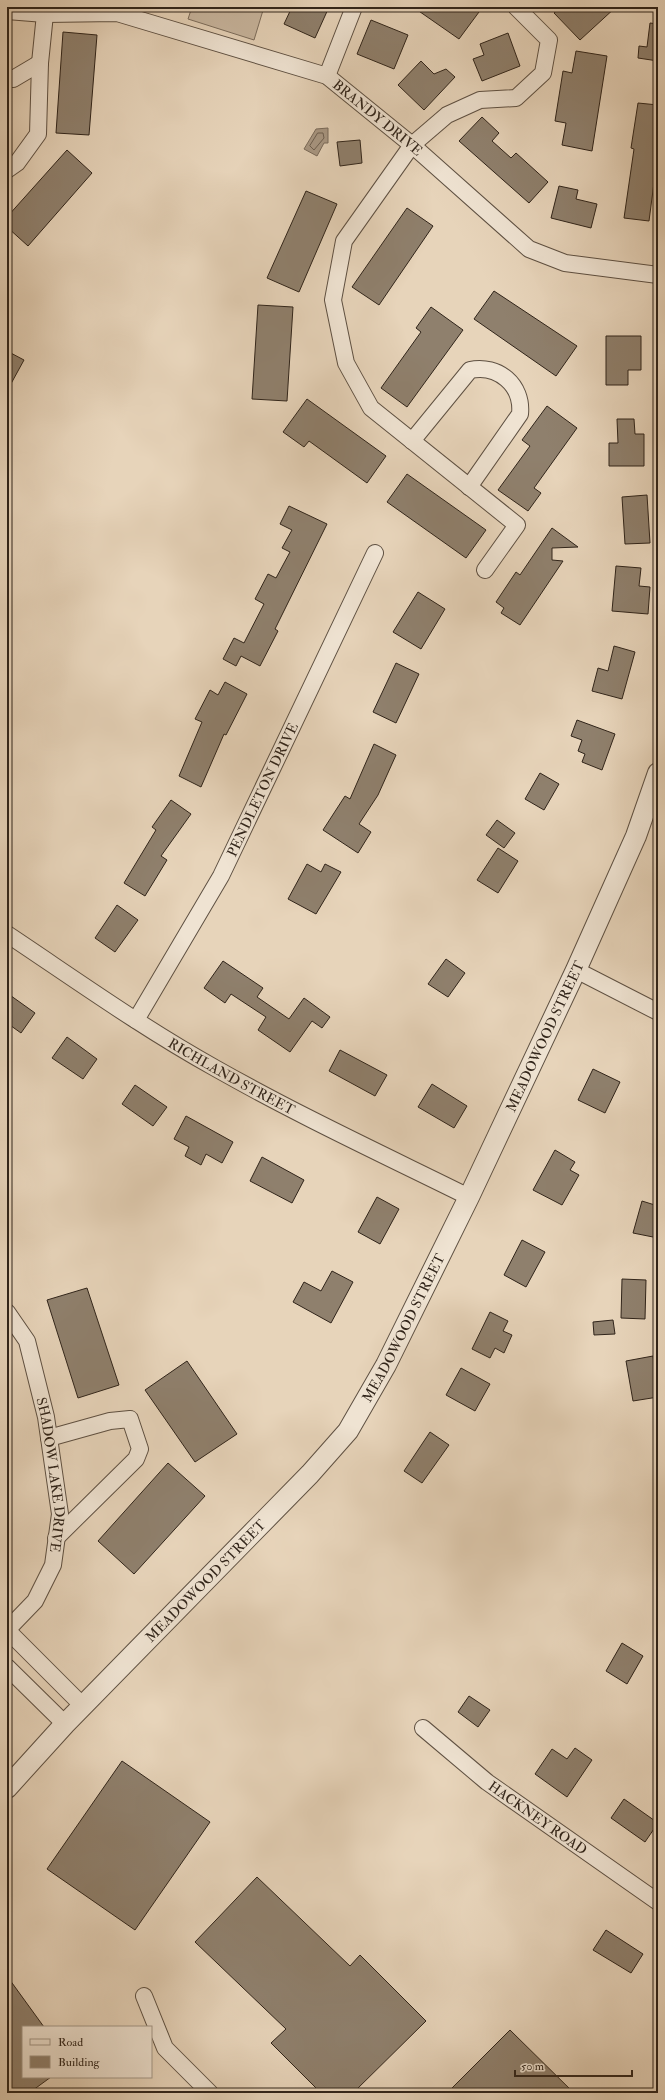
<svg xmlns="http://www.w3.org/2000/svg" width="665" height="2100" viewBox="0 0 665 2100" font-family="'IM FELL Double Pica',serif">
  <style>
    .green { fill: #c8b69f; stroke: #7c6d5c }
    .water { fill: #a99884; stroke: #796a5a }
    .lines { fill: none; stroke-linecap: round; stroke-linejoin: round }
    .shore { stroke: #6c5e4f; stroke-width: 1 }
    .building { fill: #8f806d; stroke: #30241a }
    .minor-casing { stroke: #5e5042; stroke-width: 18 }
    .tertiary-casing { stroke: #5e5042; stroke-width: 22 }
    .minor { stroke: #efe3d2; stroke-width: 16 }
    .tertiary { stroke: #efe3d2; stroke-width: 20 }
    .labels { text-anchor: middle; stroke-width: 4; stroke-linejoin: round; paint-order: stroke }
    .street-label { font-size: 14px; fill: #30241a; stroke: #efe3d2 }
  </style>
  <rect width="100%" height="100%" fill="#e7d4ba"/>
  <filter id="stains"><feTurbulence type="fractalNoise" baseFrequency=".005" numOctaves="4"/><feColorMatrix values="0 0 0 0 .2 0 0 0 0 .09 0 0 0 0 .02 0 0 0 .5 -.17"/></filter>
  <radialGradient id="worn" r=".72"><stop offset=".6" stop-color="#630" stop-opacity="0"/><stop offset="1" stop-color="#630" stop-opacity=".3"/></radialGradient>
  <path class="green" d="M192,7H264L254,40L188,19Z"/>
  <path class="water" d="M328,128V143H324L317,156L304,149L316,129Z"/>
  <g class="lines">
    <path class="shore" d="M318,133H323L324,138L314,150L310,146Z"/>
  </g>
  <path class="building" d="M292,7H329L315,38L284,24Z
    M413,7H471L479,12L459,39Z
    M561,7H616L580,40L554,13Z
    M371,20L408,35L394,69L357,54Z
    M650,23L658,24V61L638,58L639,46L647,47Z
    M63,32L97,35L89,135L56,133Z
    M508,33L520,66L482,81L473,59L484,55L480,44Z
    M576,51L607,56L592,151L562,145L566,123L555,121L563,71L572,73Z
    M421,61L434,74L446,69L455,77L424,110L398,85Z
    M638,103L658,105V152L649,221L624,218L634,149L631,148Z
    M482,117L499,133L492,141L511,158L516,153L548,182L529,203L459,141Z
    M360,140L362,163L340,166L337,142Z
    M67,150L92,173L28,246L7,227V217Z
    M559,186L578,190L576,199L597,204L591,228L551,218Z
    M306,191L337,204L299,292L267,278Z
    M407,208L433,226L379,305L352,287Z
    M494,291L577,346L556,376L474,319Z
    M258,305L293,307L287,401L252,399Z
    M431,307L463,330L407,407L381,388L421,332L416,328Z
    M606,336H641V370H628V385H606Z
    M7,351L24,360L7,391Z
    M307,399L386,456L367,483L309,441L304,447L283,432Z
    M547,406L577,428L534,488L541,493L528,511L498,490L530,446L522,440Z
    M617,419H634L635,434H644V466H609V443H618Z
    M407,474L486,530L466,558L387,502Z
    M647,495L650,543L625,544L622,497Z
    M289,506L327,524L275,629L278,631L260,666L241,656L236,666L223,659L234,638L244,643L264,604L255,599L268,574L276,578L290,552L282,548L292,530L280,524Z
    M552,528L578,547L552,548V560L563,561L520,625L501,613L504,608L496,602L516,572L520,575Z
    M616,566L641,568L639,586L650,587L648,614L612,611Z
    M418,592L445,609L421,649L393,632Z
    M614,646L635,652L622,699L592,691L598,668L608,671Z
    M396,663L419,674L396,723L373,712Z
    M225,682L247,694L226,735L224,734L201,787L179,776L202,722L195,719L210,690L218,695Z
    M577,720L615,734L602,770L582,762L585,754L578,751L582,740L571,736Z
    M374,744L396,755L378,795L359,824L371,832L358,853L323,830L345,796L350,799Z
    M540,773L559,784L544,810L525,799Z
    M171,800L191,814L161,856L167,860L145,896L124,883L156,830L152,827Z
    M497,820L515,833L504,848L486,835Z
    M498,848L518,861L498,893L477,880Z
    M307,864L321,872L325,864L341,872L316,914L288,899Z
    M117,905L138,920L115,952L95,938Z
    M446,959L465,973L448,997L428,984Z
    M223,961L263,988L257,997L289,1019L304,998L330,1017L322,1028L312,1021L290,1052L258,1030L266,1017L231,994L225,1003L204,988Z
    M7,993L35,1013L21,1033L7,1023Z
    M67,1037L97,1059L83,1079L52,1058Z
    M340,1050L387,1075L375,1096L329,1071Z
    M593,1069L620,1082L605,1113L578,1100Z
    M432,1084L467,1106L454,1128L418,1107Z
    M135,1085L167,1107L153,1126L122,1104Z
    M186,1116L233,1142L222,1163L206,1154L201,1165L185,1156L189,1147L174,1139Z
    M555,1150L575,1162L570,1170L579,1175L562,1205L533,1190Z
    M262,1157L304,1180L292,1203L250,1181Z
    M377,1197L399,1209L380,1244L358,1232Z
    M642,1201L658,1206V1238L633,1233Z
    M522,1240L545,1252L526,1287L504,1275Z
    M332,1271L353,1282L331,1323L293,1302L304,1282L321,1291Z
    M622,1279L646,1280L645,1319L621,1318Z
    M87,1288L119,1385L78,1398L47,1300Z
    M490,1312L508,1321L503,1331L512,1335L504,1353L495,1348L490,1358L472,1349Z
    M613,1320L615,1334L594,1335L593,1322Z
    M653,1356L658,1397L633,1401L626,1361Z
    M187,1361L237,1434L195,1462L145,1390Z
    M461,1368L490,1384L475,1411L446,1395Z
    M430,1432L449,1445L422,1483L404,1471Z
    M168,1463L205,1496L134,1574L98,1541Z
    M622,1643L643,1656L627,1684L606,1671Z
    M469,1696L490,1710L478,1727L458,1712Z
    M575,1748L592,1760L567,1797L535,1774L552,1749L567,1759Z
    M122,1761L210,1822L135,1930L47,1869Z
    M624,1799L658,1823L645,1842L611,1818Z
    M257,1877L350,1966L360,1955L426,2021L353,2093H321L271,2043L286,2029L195,1942Z
    M606,1930L643,1954L631,1973L593,1950Z
    M7,1976L44,2027H23V2077H51L29,2093H7Z
    M510,2030L574,2093H447Z"/>
  <g class="lines">
    <g class="minor-casing">
      <g id="minor">
        <path id="s1" d="M7,11L45,14L117,13L327,76L412,145L529,249L565,263L658,275"/>
        <path d="M327,76L354,7"/>
        <path d="M7,78L13,79L40,63"/>
        <path d="M7,170L17,163L38,134L40,63L45,14"/>
        <path d="M412,441L470,370C498,364 523,385 520,414L469,487"/>
        <path d="M485,570L517,525L371,408L346,363L333,300L344,241L412,145L447,115L480,100L516,98L543,73L549,40L516,7"/>
        <path id="s2" d="M7,934C76,980 143,1028 215,1068C298,1115 384,1155 469,1197"/>
        <path d="M576,970L658,1012"/>
        <path id="s3" d="M136,1020L221,876L375,553"/>
        <path id="s4" d="M7,1312L27,1341L46,1417L60,1514L53,1565L35,1601L7,1630"/>
        <path d="M49,1438L110,1421L130,1419L140,1449L136,1459L56,1538"/>
        <path d="M7,1630L83,1706"/>
        <path d="M7,1667L65,1724"/>
        <path id="s5" d="M423,1728L487,1782L658,1902"/>
        <path d="M144,1996L165,2048L210,2093"/>
      </g>
    </g>
    <g class="tertiary-casing">
      <g id="tertiary">
        <path id="s6" d="M7,1788L65,1724L310,1474L348,1431L386,1365L469,1197L576,970L636,836L658,773"/>
      </g>
    </g>
    <use href="#minor" class="minor"/>
    <use href="#tertiary" class="tertiary"/>
  </g>
  <g class="labels">
    <g class="street-label">
      <text dy="5" stroke="none"><textPath href="#s1" startOffset="395">BRANDY DRIVE</textPath></text>
      <text dy="5" stroke="none"><textPath href="#s3" startOffset="263">PENDLETON DRIVE</textPath></text>
      <text dy="5" stroke="none"><textPath href="#s6" startOffset="935">MEADOWOOD STREET</textPath></text>
      <text dy="5" stroke="none"><textPath href="#s2" startOffset="266">RICHLAND STREET</textPath></text>
      <text dy="5" stroke="none"><textPath href="#s6" startOffset="611">MEADOWOOD STREET</textPath></text>
      <text dy="5" stroke="none"><textPath href="#s4" startOffset="172">SHADOW LAKE DRIVE</textPath></text>
      <text dy="5" stroke="none"><textPath href="#s6" startOffset="287">MEADOWOOD STREET</textPath></text>
      <text dy="5" stroke="none"><textPath href="#s5" startOffset="146">HACKNEY ROAD</textPath></text>
    </g>
  </g>
  <rect width="665" height="2100" fill="none" stroke="#e7d4ba" stroke-width="24"/>
  <rect x="8" y="8" width="649" height="2084" fill="none" stroke="#30241a" stroke-width="2"/>
  <rect x="12" y="12" width="641" height="2076" fill="none" stroke="#30241a"/>
  <rect x="22" y="2026" width="130" height="52" fill="#efe3d2" stroke="#a39788"/>
  <rect x="30" y="2039" width="20" height="6" fill="#efe3d2" stroke="#a39788"/>
  <text x="58" y="2046" font-size="12" fill="#30241a">Road</text>
  <rect x="30" y="2056" width="20" height="12" fill="#8f806d" stroke="#a39788"/>
  <text x="58" y="2066" font-size="12" fill="#30241a">Building</text>
  <path d="M515 2070v6h117v-6" fill="none" stroke="#30241a" stroke-width="2"/>
  <text x="521" y="2070" font-size="12" fill="#30241a" stroke="#efe3d2" stroke-width="3" paint-order="stroke">50 m</text>
  <rect width="100%" height="100%" filter="url(#stains)"/>
  <rect width="100%" height="100%" fill="url(#worn)"/>
</svg>
